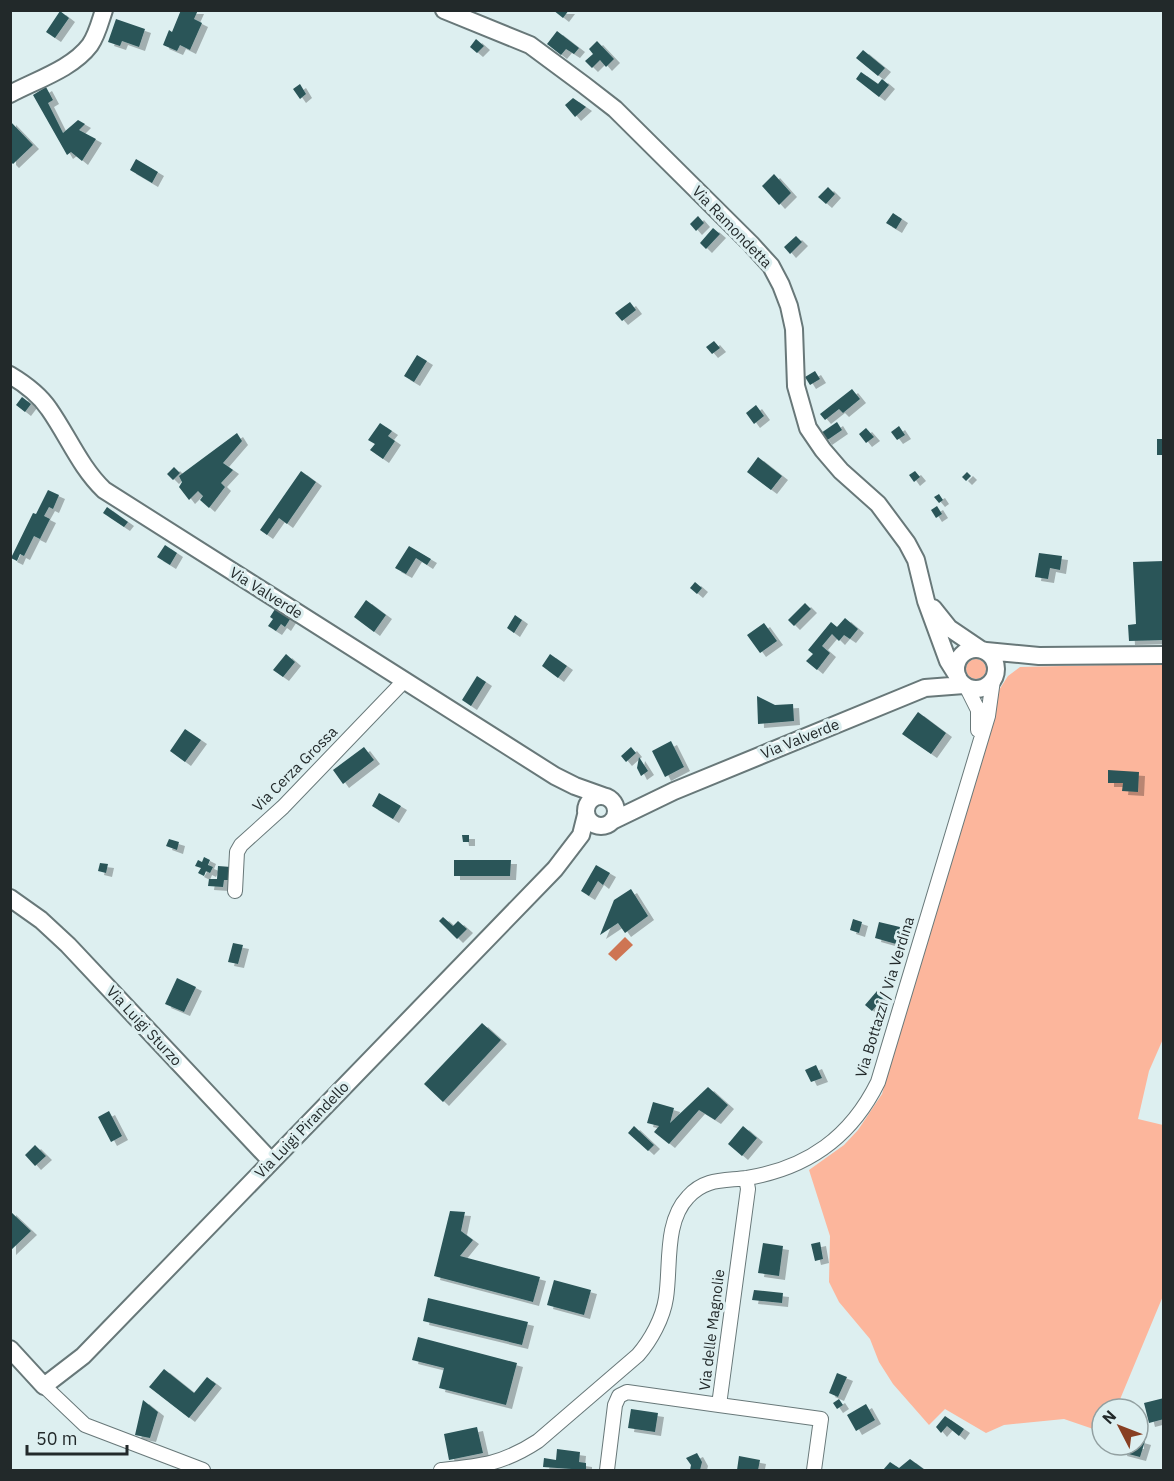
<svg xmlns="http://www.w3.org/2000/svg" width="1174" height="1481" viewBox="0 0 1174 1481" font-family="'IBM Plex Sans',sans-serif">
  <style>
    .green { fill: #fcb69c }
    .water { fill: #ce7553 }
    .building { fill: #2a5558; filter: url(#shadow) }
    .lines { fill: none; stroke-linecap: round; stroke-linejoin: round }
    .minor-casing { stroke: #687879; stroke-width: 16 }
    .tertiary-casing { stroke: #687879; stroke-width: 20 }
    .minor { stroke: #fff; stroke-width: 14 }
    .tertiary { stroke: #fff; stroke-width: 16 }
    .labels { text-anchor: middle; stroke-width: 6; stroke-linejoin: round; paint-order: stroke }
    .street-label { font-size: 15px; fill: #22292a; stroke: #ddeff0 }
  </style>
  <defs>
    <filter id="shadow"><feDropShadow dx="6" dy="4" stdDeviation="0" flood-color="#0004"/></filter>
  </defs>
  <rect width="100%" height="100%" fill="#ddeff0"/>
  <path class="green" d="M966 669a10 10 0 1 1 20 0a10 10 0 1 1-20 0Z
    M1151,664H1163V1039L1149,1071L1138,1119L1163,1125V1296L1116,1409H1102V1432L1064,1419L1004,1425L986,1433L945,1409L929,1425L893,1384L879,1362L870,1339L839,1302L829,1282L830,1236L809,1170L844,1145L858,1130L882,1094L999,690L1008,676L1020,667Z"/>
  <path class="water" d="M625,937L633,945L616,961L608,954Z"/>
  <path class="building" d="M181,10H198L194,19L202,23L190,50L180,45L177,51L163,45L169,30L172,32Z
    M553,10H569L563,18Z
    M60,11L69,18L55,38L46,32Z
    M116,19L145,29L139,47L122,41L120,46L108,42Z
    M557,31L579,48L574,54L566,49L561,55L547,44Z
    M476,39L484,46L477,53L470,47Z
    M597,41L614,59L606,67L600,60L592,68L585,61L593,54L589,49Z
    M863,50L885,68L878,76L856,58Z
    M861,72L878,84L882,79L889,85L879,97L856,79Z
    M300,84L306,94L300,99L293,89Z
    M46,87L53,100L48,103L63,133L78,120L85,124L79,130L96,139L82,161L71,152L67,155L33,95Z
    M573,98L586,107L575,117L565,105Z
    M10,121L33,145L13,164L10,161Z
    M136,159L158,172L152,183L130,170Z
    M774,174L791,193L779,205L762,186Z
    M828,187L835,194L826,204L818,197Z
    M893,213L902,219L896,229L886,223Z
    M698,216L704,223L696,231L690,224Z
    M713,228L720,234L706,249L700,243Z
    M796,236L802,242L790,254L784,247Z
    M630,302L636,310L622,321L615,313Z
    M714,341L720,348L712,354L706,347Z
    M417,355L427,361L414,382L404,376Z
    M815,371L820,379L810,385L805,377Z
    M852,389L860,399L843,413L839,409L825,420L820,414Z
    M22,397L31,404L25,412L16,405Z
    M756,405L764,416L754,424L746,413Z
    M837,422L842,430L826,441L821,433Z
    M380,423L392,431L388,436L395,441L383,459L370,450L375,444L368,440Z
    M899,426L905,435L897,440L891,432Z
    M866,428L874,437L866,443L859,434Z
    M237,433L242,441L223,463L233,470L221,483L225,487L209,508L200,500L203,496L198,491L189,500L179,487L182,482L179,476Z
    M1157,439H1164V455H1157Z
    M758,457L782,476L771,490L747,472Z
    M174,467L180,473L173,480L167,474Z
    M301,471L316,482L287,524L279,518L267,535L260,530Z
    M915,471L920,477L914,482L909,475Z
    M967,472L971,476L966,481L962,477Z
    M48,490L59,495L53,509L49,507L44,516L50,519L40,539L34,536L24,556L20,554L17,561L11,558L33,513L36,514Z
    M939,494L943,500L939,503L934,497Z
    M937,506L942,514L936,518L931,510Z
    M107,507L128,522L124,527L103,513Z
    M165,545L177,553L170,565L157,557Z
    M409,546L431,559L427,565L416,558L406,574L395,568Z
    M1039,553L1062,556L1060,570L1050,568L1048,579L1035,577Z
    M1164,561V640L1129,641L1128,625L1136,624L1133,562Z
    M695,582L702,588L697,594L690,588Z
    M366,600L386,615L374,632L354,617Z
    M805,603L811,609L794,626L788,620Z
    M277,606L292,616L285,627L281,624L276,631L268,626L273,619L270,617Z
    M515,615L522,620L514,633L507,628Z
    M845,618L858,629L850,639L844,635L839,641L832,634L822,646L830,653L817,670L806,661L813,654L808,650L831,622L837,627Z
    M764,623L777,641L760,653L747,635Z
    M286,654L295,662L283,677L273,670Z
    M550,654L567,666L558,678L542,666Z
    M477,676L486,682L471,706L462,700Z
    M757,696L775,705L793,704L794,721L758,724Z
    M918,712L946,733L931,754L902,734Z
    M185,729L201,740L185,762L170,751Z
    M671,741L684,767L665,777L652,751Z
    M364,747L374,760L343,784L333,770Z
    M631,747L636,753L626,762L621,756Z
    M639,757L648,771L641,776L637,768Z
    M1108,770L1139,772L1138,792L1122,791L1123,783H1108Z
    M379,793L401,806L393,819L372,806Z
    M462,835H469V842H463Z
    M169,839L179,842L177,850L166,846Z
    M204,857L210,860L208,865L213,867L210,873L206,871L204,876L198,873L201,868L195,866L198,860L202,862Z
    M454,860H511L510,876H454Z
    M100,863L108,864L106,873L98,871Z
    M596,865L610,873L603,885L598,881L589,896L581,891Z
    M218,866L231,867L230,880H224L223,887L208,886L209,879H217Z
    M631,889L648,916L625,933L618,923L600,935L614,900Z
    M443,917L453,926L458,921L467,929L457,939L439,921Z
    M853,919L862,922L859,933L850,930Z
    M879,922L900,927L896,944L875,938Z
    M233,943L243,945L238,964L228,962Z
    M177,978L196,987L184,1012L165,1004Z
    M877,991L884,997L872,1011L865,1005Z
    M482,1023L501,1040L443,1102L424,1084Z
    M816,1065L822,1078L811,1082L805,1070Z
    M708,1087L728,1105L715,1120L699,1110L669,1144L654,1132L659,1126L647,1123L653,1102L674,1108L670,1123Z
    M109,1111L122,1136L111,1142L98,1117Z
    M634,1126L654,1145L648,1151L628,1133Z
    M743,1126L757,1138L742,1156L728,1144Z
    M35,1145L46,1156L35,1166L25,1155Z
    M10,1211L31,1231L10,1251Z
    M450,1211L465,1212L461,1231L473,1240L460,1256L540,1277L533,1302L434,1276Z
    M820,1242L823,1259L815,1261L811,1244Z
    M763,1243L783,1246L779,1276L758,1273Z
    M554,1280L591,1290L584,1315L547,1305Z
    M754,1290L783,1293L782,1303L752,1300Z
    M428,1298L528,1322L522,1345L423,1321Z
    M418,1337L517,1363L506,1405L439,1388L444,1368L412,1360Z
    M164,1369L194,1393L207,1377L216,1384L189,1418L149,1387Z
    M837,1373L847,1377L838,1397L829,1393Z
    M1164,1398V1419L1149,1423L1144,1403Z
    M839,1399L843,1405L837,1409L833,1403Z
    M143,1400L158,1412L150,1438L135,1435Z
    M866,1404L875,1420L856,1431L847,1415Z
    M631,1409L658,1413L655,1432L628,1428Z
    M945,1416L964,1429L959,1436L947,1426L941,1433L936,1427Z
    M477,1427L483,1453L449,1460L444,1434Z
    M1138,1439L1145,1441L1140,1457L1121,1452L1123,1445H1138Z
    M557,1449L580,1452L579,1462L586,1463V1470L543,1467L544,1458L556,1460Z
    M697,1453L702,1462L700,1470H690L691,1465L686,1458Z
    M739,1456L760,1460L758,1470H737Z
    M910,1459L925,1470H883L890,1462L899,1468Z"/>
  <g class="lines">
    <g class="minor-casing">
      <path id="minor" d="M966,686L978,710V730
        M235,891L237,852L241,845L283,807L404,681
        M746,1178L748,1189L719,1405L821,1419L814,1470
        M44,1386L85,1425L203,1470
        M441,1470C481,1466 503,1464 538,1441L638,1355C651,1340 663,1318 666,1298C671,1266 664,1222 688,1197C705,1178 724,1181 747,1178C808,1168 851,1137 878,1082L988,716L993,680
        M607,1470L615,1405L619,1396L627,1392L719,1405"/>
    </g>
    <g class="tertiary-casing">
      <path id="tertiary" d="M444,10L530,45L584,85L615,109L751,244L771,266L781,285L789,306L794,329L796,386L808,428L823,450L841,471L878,504L907,543L916,560L926,601L948,661L958,677
        M10,94C36,80 72,69 90,45C97,35 100,22 104,10
        M10,375C25,384 39,394 49,409C68,436 80,467 104,490L555,776L575,786L603,796
        M933,608L949,628L980,649
        M956 669a20 20 0 1 1 40 0a20 20 0 1 1-40 0Z
        M986,651L1039,656L1164,655
        M586 811a15 15 0 1 1 30 0a15 15 0 1 1-30 0Z
        M612,821L674,791L925,688L964,685
        M10,898L41,920L68,945L271,1161
        M10,1349L44,1386L83,1356L555,869L581,835L586,815"/>
    </g>
    <use href="#minor" class="minor"/>
    <use href="#tertiary" class="tertiary"/>
  </g>
  <g class="labels">
    <g class="street-label">
      <text transform="translate(732 227) rotate(46)" y="5">Via Ramondetta</text>
      <text transform="translate(266 593) rotate(32)" y="5">Via Valverde</text>
      <text transform="translate(800 739) rotate(-22)" y="5">Via Valverde</text>
      <text transform="translate(295 769) rotate(-45)" y="5">Via Cerza Grossa</text>
      <text transform="translate(885 997) rotate(-73)" y="5">Via Bottazzi / Via Verdina</text>
      <text transform="translate(144 1026) rotate(47)" y="5">Via Luigi Sturzo</text>
      <text transform="translate(302 1130) rotate(-46)" y="5">Via Luigi Pirandello</text>
      <text transform="translate(712 1330) rotate(-83)" y="5">Via delle Magnolie</text>
    </g>
  </g>
  <rect width="1174" height="1481" fill="none" stroke="#22292a" stroke-width="24"/>
  <g transform="translate(1120 1427) rotate(312)"><circle r="28" fill="#ddeff0" stroke="#92a0a1" stroke-width="1.5"/>
  <path d="M0-4.5L10 22L0 15L-10 22Z" fill="#883f22"/>
  <text y="-9" font-size="16" font-weight="bold" text-anchor="middle" fill="#22292a">N</text>
  </g>
  <path d="M27 1445v9h100v-9" fill="none" stroke="#22292a" stroke-width="3"/>
  <text x="36" y="1445" font-size="18" fill="#22292a" stroke="#ddeff0" stroke-width="4.5" paint-order="stroke">50 m</text>
</svg>
